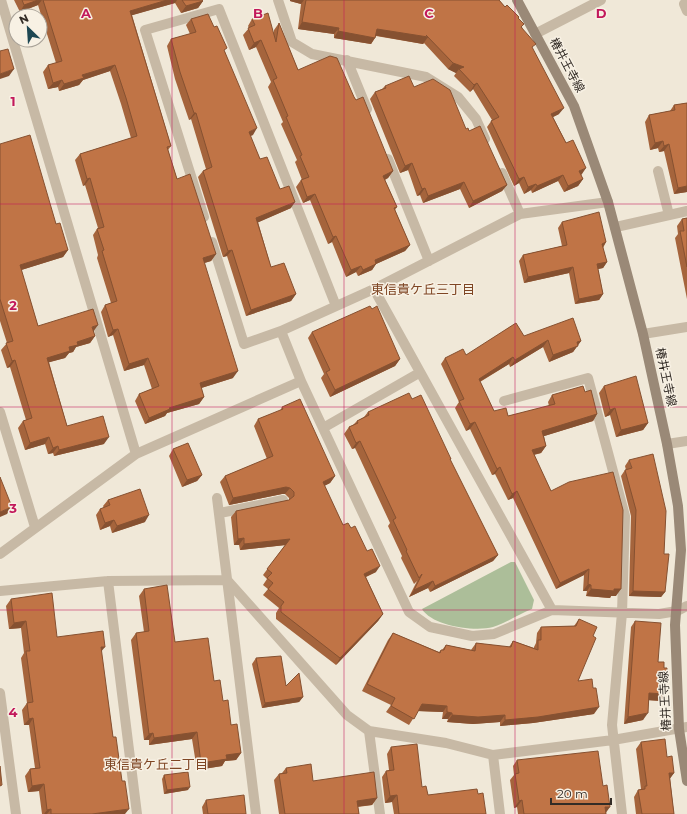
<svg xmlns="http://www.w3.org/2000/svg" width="687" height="814" viewBox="0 0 687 814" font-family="Montserrat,'Noto Sans JP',sans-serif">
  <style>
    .green { fill: #acbe99 }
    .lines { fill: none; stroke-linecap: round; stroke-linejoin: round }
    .minor { stroke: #c7b9a5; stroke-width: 10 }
    .secondary { stroke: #9a8977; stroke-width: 10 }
    .wall { fill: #a5643c }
    .shaded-wall { fill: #865131 }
    .building { fill: #c07446; stroke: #865131 }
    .grid { fill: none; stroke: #c2185b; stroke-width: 1; stroke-opacity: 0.55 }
    .labels { text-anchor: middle; stroke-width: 3; stroke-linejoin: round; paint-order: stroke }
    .street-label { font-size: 12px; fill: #332c26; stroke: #f8f1e4 }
    .neighbourhood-label { font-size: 13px; fill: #7e4523; stroke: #f8f1e4 }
    .grid-label { font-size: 13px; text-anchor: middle; font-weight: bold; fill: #c2185b; stroke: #f8f1e4; stroke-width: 3; stroke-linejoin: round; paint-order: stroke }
  </style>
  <rect width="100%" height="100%" fill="#f0e8d8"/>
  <path class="green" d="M511,562H515L534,600L532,609C519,614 506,623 493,627C475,632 432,626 422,609Z"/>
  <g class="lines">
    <path class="minor" d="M1,0L136,454
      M278,0L292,42L312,54L426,77L458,97L476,119L485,139
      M687,3L684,4L687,11
      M535,34L601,0
      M347,60L367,109
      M388,159L429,261
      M658,171L669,215
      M502,173L520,214
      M204,217L145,30L219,9L336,306
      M616,227L687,211
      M212,242L244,344L281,331L374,289L520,214L608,202
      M374,289L552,610
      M281,331L301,381L409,612L430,627L472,636L494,634L552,610L659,614L677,611L687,606
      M643,334L687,327
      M504,401L588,378L625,516L622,613L612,725L622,814
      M0,412L35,527
      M323,428L419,373
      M667,444L687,441
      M217,498L256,814
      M220,513L283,500
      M0,554L136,454L301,381
      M108,581L137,814
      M0,591L108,581L227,580L347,715L369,731L446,743L493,755L613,740L687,727
      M0,693L16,814
      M369,731L380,814
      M493,755L500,814"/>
    <path class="secondary" d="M517,0L574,106L608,202L643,334L667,444L678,506L681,550L675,625L679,729L687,781"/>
  </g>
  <path class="wall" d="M14,0H202L203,1L198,8L181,13L175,3L132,15L171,146L168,150L177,179L216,254L211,261L204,263L233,378L201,388L204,397L199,404L167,413L165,416L145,424L135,401L139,394L152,389L144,365L124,371L113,335L108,337L101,312L105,305L111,303L97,258L98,255L93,235L97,229L98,228L85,185L83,186L75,160L80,154L131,138L121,104L110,71L83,80L79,85L59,91L58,87L48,89L43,72L48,65L56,63L38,5L20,12Z
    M290,0H499L505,7L518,18L522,27L532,48L559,114L553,117L582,174L581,175L583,179L578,186L564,192L558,181L532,193L531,190L524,194L519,183L514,186L487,127L492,120L473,89L470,92L454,76L456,73L448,69L424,43L423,44L376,36L371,44L334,38V34L298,29L301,4L290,1Z
    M191,19L225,52L253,135L250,136L260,159L280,189L291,208L258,222L271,267L296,294L291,301L246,316L227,256L223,257L198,177L203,171L206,169L191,119L189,120L175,79L167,46L171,39L190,34L186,25Z
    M252,19L274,33V30L279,23L298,70L354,97L393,171L388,178L385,180L397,207L395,210L410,245L405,251L376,264L372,270L358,276L356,272L346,277L332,242L328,244L310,200L303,203L296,187L301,180H302L295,162L297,160L281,124L283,122L268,87L271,82L256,47L249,50L243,35L249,28L248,26Z
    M385,86L414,87L466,129L469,131L507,185L502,191L469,208L460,189L423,203L420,195L417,196L408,170L400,173L370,99L375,92L382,89Z
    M687,103V192L674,194L664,151L659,152L658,148L650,150L645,122L649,115L670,111L674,105Z
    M0,144L56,224L68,250L63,257L21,270L38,326L93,331L95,336L90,343L76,347L73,352L69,353L65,358L49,362L67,426L104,444L54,456L53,453L48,454L45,444L25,450L18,428L23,421L26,420L10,367L7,368L1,350L7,343L0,321Z
    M687,218V299L675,238L678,234L677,226L682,219Z
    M562,222L606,242L603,248L607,262L603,268L598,269L603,294L599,300L575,304L569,273L524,283L519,261L523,255L562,246L558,228Z
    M312,332L400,359L395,366L330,397L321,378L324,374L308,338Z
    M524,336L581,341L573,352L549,362L543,347L510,367L509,364L480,382L494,411L508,416L549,406L548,402L552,395L585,392L597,414L593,421L544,436L546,446L541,453L534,455L551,491L616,596H611L610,598L586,596L587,591H583L584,575L556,589L513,498L508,500L495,474L492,475L470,429L466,431L455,408L459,402L441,364L445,358L466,355Z
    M604,386L648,423L643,430L616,437L610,415L605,417L599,393Z
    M412,399L451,459L450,460L498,555L493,561L430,592L428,588L409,597L417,581L414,584L401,558L402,556L388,526L390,523L355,448L352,449L344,434L349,427L353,425L357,421L364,417L368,412Z
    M282,407L335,476L330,483L324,486L343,525L351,528L376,572L366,577L383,614L378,621L336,665L276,619V613L279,608L263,595L268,589L263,585L267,579L263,575L285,545L240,550L239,545H234L231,517L236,511L289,500V498L285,494H282L229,505L220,482L225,476L267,459L254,426L258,419L280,411Z
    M173,449L202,475L197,481L182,487L169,456Z
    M629,460L664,554L665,592L661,597L629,596L631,516L621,476L625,470H626L625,466Z
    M108,500L145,522L112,533L110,526L100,530L96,515L100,509L104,508L103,506Z
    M144,589L175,642L214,681L223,701L241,753L236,760L225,761L222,766L197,770L192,739L149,745V740H144L131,640L136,633L144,632L139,596Z
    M11,599L57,637L101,652L113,737L125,814H42L39,791L28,792L25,776L30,769L35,768L29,725H24L22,710L27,703L21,658L24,653L21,628L9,629L6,606Z
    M579,619L593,636L578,681L594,714L533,723L500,726V722L473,724L447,722L448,719H442L443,712L418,711L409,725L386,712L391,705L362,691L388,640L393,633L439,652L441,650H442L446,645L471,650L476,643L509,647L513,641L534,648V647L536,643L537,633L541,627L574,626Z
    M635,621L658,662L664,668L665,694L661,701L649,700L643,720L624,724L631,627Z
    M256,658L286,686L303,697L299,702L262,708L252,664Z
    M641,742L667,757L674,773L670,778L674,814H636L634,797L638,790L641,789L636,749Z
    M391,747L422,787L428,795L478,794L486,814H394L392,802L385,803L382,777L386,771L389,770L387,754Z
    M517,760L605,813L606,814H518L517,807L514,808L510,780L514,775L513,766Z
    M286,768L313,781L377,798L372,805L358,807L359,814H279L274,780L279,774L282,773Z
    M164,775L188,790L164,794L162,779Z
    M206,800L246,814H203L202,807Z"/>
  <path class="shaded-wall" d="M38,0H42L38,5L20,12L24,5Z
    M167,0H177L175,3L126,17L130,11Z
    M290,0H304L301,4L290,1Z
    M203,1L198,8L181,13L186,6Z
    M302,22L339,28L334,34L298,29Z
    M377,29L428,37L423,44L373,35Z
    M338,31L375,38L371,44L334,38Z
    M261,40L256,47L249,50L254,43Z
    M453,63L464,67L459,69L456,73L448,69Z
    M115,65L110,71L83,80L79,85L59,91L64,84L82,75Z
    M14,69L9,76L0,79V74Z
    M62,80L58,87L48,89L53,83Z
    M477,83L473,89L470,92L474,85Z
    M564,108L559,114L547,120L551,114Z
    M194,113H196L191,119L189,120Z
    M257,128L253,135L244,138L249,132Z
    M663,141L658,148L650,150L655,143Z
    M669,144L664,151L659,152L664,146Z
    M412,163L408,170L400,173L405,166Z
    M586,168L582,174L574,178L579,171Z
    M393,171L388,178L379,182L383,176Z
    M563,175L558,181L532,193L537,186Z
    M524,177L519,183L514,186L519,179Z
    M90,178L85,185L83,186L87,179Z
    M583,179L578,186L564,192L568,186Z
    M464,182L460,189L423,203L428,196Z
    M536,184L531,190L524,194L528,187Z
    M507,185L502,191L469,208L473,201Z
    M687,186V192L674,194L678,188Z
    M425,188L420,195L417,196L422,189Z
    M315,194L310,200L303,203L307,197Z
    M295,202L291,208L252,225L256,218Z
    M336,236L332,242L328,244L333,237Z
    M606,242L602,248V244Z
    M410,245L405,251L376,264L372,270L358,276L363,270L375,260Z
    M68,250L63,257L15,272L20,265Z
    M232,250L227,256L223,257L228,251Z
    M216,254L211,261L198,265L203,258Z
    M607,262L603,268L593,270L597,264Z
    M361,266L356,272L346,277L351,270Z
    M573,267L569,273L524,283L528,277Z
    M296,294L291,301L246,316L251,310Z
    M603,294L599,300L575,304L579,299Z
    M98,325L93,332L92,327Z
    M118,329L113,335L108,337L113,330Z
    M95,336L90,343L76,347L73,352L69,353L65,358L43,364L47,358L69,347L77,342Z
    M548,340L543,347L510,367L515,360Z
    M581,341L573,352L549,362L553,355L577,342Z
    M513,357L509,364L474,385L479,379Z
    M148,358L144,365L124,371L129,364Z
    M400,359L395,366L330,397L335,390Z
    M15,360L10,367L7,368L12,361Z
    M238,371L233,378L195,390L200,383Z
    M204,397L199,404L167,413L165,416L145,424L149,418L169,408Z
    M615,408L610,415L605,417L610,410Z
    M597,414L593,421L538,438L542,431Z
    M475,422L470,429L466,431L470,424Z
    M648,423L643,430L616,437L621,430Z
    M49,437L45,444L25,450L30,443Z
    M109,437L104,444L54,456L59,450Z
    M360,441L355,448L352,449L356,443Z
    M58,446L53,453L48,454L53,448Z
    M546,446L541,453L527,456L532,450Z
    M500,467L495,474L492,475L497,469Z
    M202,475L197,481L182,487L187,480Z
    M335,476L330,483L318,489L323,482Z
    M286,487L290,488L285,494H282L229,505L233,498Z
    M517,491L513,498L508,500L512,494Z
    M12,507L7,514L0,517V512Z
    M149,515L145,522L112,533L117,526Z
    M114,520L110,526L100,530L105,523Z
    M244,538L239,545H234L238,539Z
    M290,539L286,545L240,550L244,544Z
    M498,555L493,561L430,592L435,586Z
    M380,566L376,572L359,580L364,574Z
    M589,569L584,575L556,589L560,583Z
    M433,581L428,588L409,597L414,590Z
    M588,584L591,585L587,591H583Z
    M591,589H621L616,596H611L610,598L586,596Z
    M633,591L665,592L661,597L629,596Z
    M383,614L378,621L336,665L340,658Z
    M26,621L21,628L9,629L14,623Z
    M101,647H105L100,653Z
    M649,693L665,694L661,701L645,700Z
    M303,697L299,702L262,708L265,703Z
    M422,704L447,706L443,712L417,711Z
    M599,707L594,714L533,723L500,726L505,720Z
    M447,712L452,713L448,719H442Z
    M648,713L643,720L624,724L628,717Z
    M452,715H505L500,722L473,724L447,722Z
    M33,718L29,725H24L29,719Z
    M197,732L192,739L149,745L154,738Z
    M153,733L149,740H144L149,734Z
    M241,753L236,760L225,761L222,766L197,770L201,763L226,755Z
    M669,773H674L669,780Z
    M44,784L39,791L28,792L32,786Z
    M190,787L188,790L164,794L167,790Z
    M397,795L392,802L385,803L390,796Z
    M377,798L372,805L352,807L357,801Z
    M522,800L517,807L514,808L519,801Z
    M605,807H610L605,814Z
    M51,809L47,814H44L47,810Z
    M129,809L125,814H92Z"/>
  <path class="building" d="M22,0H38L24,5Z
    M43,0H167L130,11L171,146L167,147L177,179L190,174L216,254L203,258L238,371L200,383L204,397L169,408L170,409L149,418L139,394L159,386L148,358L129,364L118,329L113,330L105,305L117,301L102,251L104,250L97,229L104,227L90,178L87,179L80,154L137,136L126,98L115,65L82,75L84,78L64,84L62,80L53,83L48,65L62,61Z
    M182,0H202L203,1L186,6Z
    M306,0H499L505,7L507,5L519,17L518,18L524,24L521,27L536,44L532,47L564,108L551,114L566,143L573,140L586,168L579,171L583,179L568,186L563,175L537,186L536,184L528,187L524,177L519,179L491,121L499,117L477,83L474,85L459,69L464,67L453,63L426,35L428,37L377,29L375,38L338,31L339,28L302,22Z
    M268,13L276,42L279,23L298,70L330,56L337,58L354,97L356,100L363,97L393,171L383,176L397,207L394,208L410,245L375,260L376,264L363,270L361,266L351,270L336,236L333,237L315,194L307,197L301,180L309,177L300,156L302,155L286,117L288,116L273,80L277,78L261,40L254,43L248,28L255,25L252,19Z
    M208,14L214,27L217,26L227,48L224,50L257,128L249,132L260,159L267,157L280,189L289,186L295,202L256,218L271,267L284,263L296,294L251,310L232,250L228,251L203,171L212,167L196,113H194L180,72L171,39L196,32L191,19Z
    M8,49L14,69L0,74V51Z
    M409,76L414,87L433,79L450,90L466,129L468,128L469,131L480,126L507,185L473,201L464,182L428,196L425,188L422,189L412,163L405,166L375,92L386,88L385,86Z
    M687,103V186L678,188L669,144L664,146L663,141L655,143L649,115L675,110L674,105Z
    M30,135L56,224L60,223L68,250L20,265L38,326L93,309L98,325L92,327L95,336L77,342L78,345L69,347L70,351L47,358L67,426L103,416L109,437L59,450L58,446L53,448L49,437L30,443L23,421L32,418L15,360L12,361L6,343L13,341L0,299V144Z
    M599,212L606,242L602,244L607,262L597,264L603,294L579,299L573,267L528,277L523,255L567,245L562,222Z
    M687,218V267L680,231H684L682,219Z
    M370,306L372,309L377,306L400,359L335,390L326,372L330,370L312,332Z
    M573,318L581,341L577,342L578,346L553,355L548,340L515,360L513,357L479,379L494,411L506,408L508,416L555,404L552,395L583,386L585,392L591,390L597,414L542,431L546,446L532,450L551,491L569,482L613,472L623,510L621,589H614V591L591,589V585L588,584L589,569L560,583L517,491L512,494L500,467L497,469L475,422L470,424L459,401L464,399L445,358L463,349L466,355L516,323L524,336Z
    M636,376L648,423L621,430L615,408L610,410L604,386Z
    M409,393L412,399L421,395L451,459H450L498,555L435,586L433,581L414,590L422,574L419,578L406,551L407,550L393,520L396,518L360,441L356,443L349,427L358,423L357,421L369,415L368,412Z
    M300,399L335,476L323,482L343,525L348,523L351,528L355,526L367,551L372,549L380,566L364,574L383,614L340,658L281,612V606L284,602L268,589L273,583L267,578L272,573L267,569L290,539L244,544V538L238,539L236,511L289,500L294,496V492L290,488L286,487L233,498L225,476L273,456L258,419L283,409L282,407Z
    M188,443L202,475L187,480L173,449Z
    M653,454L666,511L664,554H669L665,592L633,591L636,510L625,470L632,468L629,460Z
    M0,477L12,507L0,512Z
    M140,489L149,515L117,526L114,520L105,523L100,509L110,505L108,500Z
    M167,585L175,642L208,638L214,681L220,680L223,701L228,700L231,725L237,724L241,753L226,755L227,759L201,763L197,732L154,738L153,733L149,734L136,633L149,631L144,589Z
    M52,593L57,637L103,631L105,647H101L113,737H116L122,781H125L129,809L92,814H51V809L47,810L44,784L32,786L30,769L40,768L33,718L29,719L27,703L33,702L26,651H30L26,621L14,623L11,599Z
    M579,619L597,627L593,636L596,638L578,681L592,679L593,688H596L599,707L538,717L505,720V715L478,717L452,715V713L447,712V706L422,704L414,719L391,706L395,698L367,684L393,633L440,653L441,650H444L446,645L475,651L476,643L511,647L513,641L538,650V640H541V627L576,626Z
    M635,621L661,623L658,662H664V668H667L665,694L649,693L648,713L628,717Z
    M281,656L286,686L299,673L303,697L265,703L256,658Z
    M665,739L667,757L672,756L674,773H669L674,814H642L638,790L645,789V786H647L641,742Z
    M417,744L422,787L426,786L428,795L477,789L478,794L483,793L486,814H399L397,795L390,796L386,771L394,770L391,747Z
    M598,751L603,786L607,785L610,807H605L606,814H524L522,800L519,801L515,774L519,773L517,760Z
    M311,764L313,781L374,772L377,798L357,801L359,814H285L279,774L287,773L286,768Z
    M0,766L2,785L0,786Z
    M188,772L190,787L167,790L164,775Z
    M244,795L246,814H208L206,800Z"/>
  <path class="grid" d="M172,0V814M344,0V814M515,0V814M0,204H687M0,407H687M0,610H687"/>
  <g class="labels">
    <g class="street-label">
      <text transform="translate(567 65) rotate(62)" y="4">椿井王寺線</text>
      <text transform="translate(666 377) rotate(78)" y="4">椿井王寺線</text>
      <text transform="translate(665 701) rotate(-93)" y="4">椿井王寺線</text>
    </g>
    <g class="neighbourhood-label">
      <text x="423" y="294">東信貴ケ丘三丁目</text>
      <text x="156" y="769">東信貴ケ丘二丁目</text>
    </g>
  </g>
  <g class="grid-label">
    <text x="86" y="18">A</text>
    <text x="258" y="18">B</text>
    <text x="429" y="18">C</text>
    <text x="601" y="18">D</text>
    <text x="13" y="106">1</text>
    <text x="13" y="310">2</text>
    <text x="13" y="513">3</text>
    <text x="13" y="717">4</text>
  </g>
  <g transform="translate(28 28) rotate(335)"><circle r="19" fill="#f8f1e4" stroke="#a9a298"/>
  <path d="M0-3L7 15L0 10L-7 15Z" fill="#1e4752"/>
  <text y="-6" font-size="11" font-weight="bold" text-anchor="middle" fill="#332c26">N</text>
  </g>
  <path d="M551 798v6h60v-6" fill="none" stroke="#332c26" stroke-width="2"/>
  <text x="557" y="798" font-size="12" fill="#332c26" stroke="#f8f1e4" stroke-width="3" paint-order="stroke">20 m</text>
</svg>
